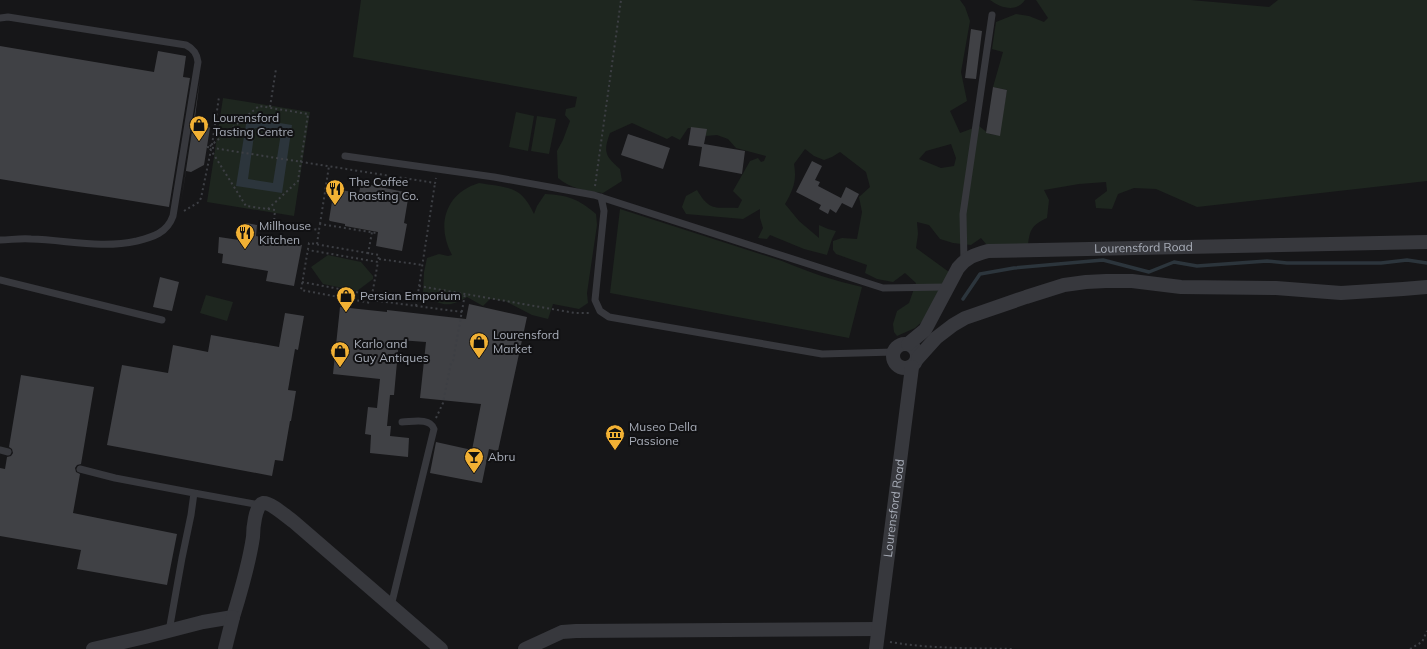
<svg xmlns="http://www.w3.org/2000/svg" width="1427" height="649" viewBox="0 0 1427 649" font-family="Mulish,sans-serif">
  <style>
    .green { fill: #1e261f; fill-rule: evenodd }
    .water { fill: #2c353c; fill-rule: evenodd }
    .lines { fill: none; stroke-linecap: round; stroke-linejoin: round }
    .stream { stroke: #2c353c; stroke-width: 3.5 }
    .building { fill: #404145 }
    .path { stroke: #3d3f44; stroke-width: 2; stroke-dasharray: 2 3; stroke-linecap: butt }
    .lane { stroke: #37383d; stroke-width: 7 }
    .street { stroke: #37383d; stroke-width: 14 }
    .labels { text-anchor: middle; stroke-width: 4; stroke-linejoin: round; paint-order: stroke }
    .poi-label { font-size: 12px; fill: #a8adb8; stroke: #111113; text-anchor: start }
    .street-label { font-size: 12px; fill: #a8adb8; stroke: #111113 }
  </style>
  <rect width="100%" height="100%" fill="#161618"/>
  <path class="green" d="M361,0H960L965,7L970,21L961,72L967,101L950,111L960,133L979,126L989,134L999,135L1007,90L993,87L1003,52L992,49L996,22L1016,14L1029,16L1044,22L1048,18L1036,0H1191L1269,7L1278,0H1427V181L1197,207L1156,189L1134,188L1118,194L1112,209L1096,208L1095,200L1107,191L1106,182L1079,184L1044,190L1049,200L1047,218C1032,225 1030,229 1028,245L986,244L981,238L971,245L953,243L940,239L929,225L917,222L918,234L916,248L949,272L926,318L915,328L897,336L894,332L893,324L897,311L909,303L916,283L905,273L893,282L877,279L865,273L867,265L836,254L833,250V241L842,238L857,239L862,212L859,197L870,187L866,172L840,152L832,157L824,160L814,156L805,149L794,164C797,181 793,190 785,204L799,221L819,238V225L828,229L836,231L832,239L827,255L804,249L770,235L767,239L758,238L763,228L760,218V209L743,219L686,214L682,207L686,196L697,190C710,212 715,207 738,208L742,200L733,191L750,161L758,158L761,162L764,161L766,156L736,148L728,139L717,135L705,136L696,128H688L680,140L672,136L667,139L632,123L610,133C603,152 605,156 620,169L622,181L603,193C587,191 571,189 558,178L557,151L563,140L570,121L565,115L566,109L575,107L577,97L353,57ZM951,144L956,158L954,166L941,168L919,159L926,151Z
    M990,0H1025C1016,13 1001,8 990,0Z
    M223,98L310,112L294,216L207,202Z
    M516,112L534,116L528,151L509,147Z
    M537,116L556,119L549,154L531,151Z
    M479,183C508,188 521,185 534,214L537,206L545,194C567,195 579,199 596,214L597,225L587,293L588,303L579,309L553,304L548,319L532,315L505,301L490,299L483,306L467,297C448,309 440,305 423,294L424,272L427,258L439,254L448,256L452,255C436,226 445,193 479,183Z
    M620,209L782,261C808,272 835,281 862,287L849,338L610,293Z
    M328,255L361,262L373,276V279L357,291L323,284L311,267Z
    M206,295L233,302L227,321L200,313Z"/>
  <path class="water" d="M247,118L292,125L282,193L236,186ZM255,128L281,133L273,183L248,179Z"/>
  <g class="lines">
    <path class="stream" d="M963,299L980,274L1014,268L1103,260L1149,272L1174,262L1197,266L1267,261L1287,263H1381L1407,260L1427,263"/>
  </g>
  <path class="building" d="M971,29L982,31L976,79L965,78Z
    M0,46L154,72L158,51L186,56L183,77L190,78L169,207L0,179Z
    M200,79L195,117L201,118L210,128L204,165L191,172L186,171L180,209Z
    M993,87L1007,90L1000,136L986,133Z
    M691,127L707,129L704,144L745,151L742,174L699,166L702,147L688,145Z
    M628,134L670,148L663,169L621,155Z
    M812,161L822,166L815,180L820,182L818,186L841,198L846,187L859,194L852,208L842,203L836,213L830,209L828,214L819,209L821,205L796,192Z
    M361,183L409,193L404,223L407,224L402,251L376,246L378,232L345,226V224L330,221L329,220L334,189L359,193Z
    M246,223L257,225L256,236L302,245L294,286L266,281L268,271L222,263L223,254L218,253L219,237L239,240L241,226L246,227Z
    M160,277L179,282L172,311L153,307Z
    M469,304L527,317L498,451L489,449L482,483L430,473L436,442L472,450L481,404L420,398L426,342L399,340L394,395H390L387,426H391L390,436L409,438L408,457L370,453L371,435L365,434L368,407L377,408L380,379L333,374L340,307L387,312V310L466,319Z
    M285,313L304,316L298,350L295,349L288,390L296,391L291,421H290L283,461L275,460L272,476L107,445L122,365L168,373L173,345L208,352L211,335L279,347Z
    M21,375L94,387L81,464L77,465L75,468L76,472L80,474L73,513L177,534L167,585L77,569L81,550L0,536V468L5,469L7,457L11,456L13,453L12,449L9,447Z"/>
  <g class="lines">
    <path class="path" d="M270,107L276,69
      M212,145L219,97
      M207,147L435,183L436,178
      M595,186L621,0
      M268,209L298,181L308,114L259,106L209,147L246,206L275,210L274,222L319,230L320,224L376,233
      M184,211L199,202L201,198L211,150
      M320,224L329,166
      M317,244L319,230
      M368,254L372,232
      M379,259L423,265
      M302,282L372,295L378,262L308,250
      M419,286L575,313H591
      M372,295L371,303L301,290L309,243L379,255L378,262
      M371,300L462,312
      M416,306L435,183
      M436,418L443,403L451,363L453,361L465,294
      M890,642C931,649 972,648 1013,649
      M1410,649L1422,642L1427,631"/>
    <path class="lane" d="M0,18L8,17L186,45C194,49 197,54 198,62L173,216C167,233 153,237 137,241C100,249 68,240 31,239C20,238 10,240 0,240
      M345,156L494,177L594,195L883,288L947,287
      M601,197L604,211L595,300L600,311L609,317L822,354L894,352
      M964,261L963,214L992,15
      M0,280L162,320
      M0,450L8,452
      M80,469L115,478L194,493
      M391,606L434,429C430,417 411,422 402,422
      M169,631L182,558L191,515L194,493L260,505"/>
    <g class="street">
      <circle cx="905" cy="356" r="12"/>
      <path id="s1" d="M908,344L925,330L958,268C967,257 974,255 988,251L1427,242"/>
      <path d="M918,358L936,338L953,325L965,318L1026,297L1064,285L1086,282L1106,281H1132L1181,287L1276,288L1341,293L1403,289L1427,287"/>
      <path d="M93,649L145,637L203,622L233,617C241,591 249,564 253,537C253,530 255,505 263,503C271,502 288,518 294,522L441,649"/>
      <path d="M225,649L233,617"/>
      <path d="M525,649L562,632L576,631L878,629"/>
      <path id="s2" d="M876,649L912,367"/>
    </g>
  </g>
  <defs>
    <g id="shop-pin" transform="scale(1)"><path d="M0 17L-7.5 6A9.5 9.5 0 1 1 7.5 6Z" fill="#f2b134" stroke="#111113"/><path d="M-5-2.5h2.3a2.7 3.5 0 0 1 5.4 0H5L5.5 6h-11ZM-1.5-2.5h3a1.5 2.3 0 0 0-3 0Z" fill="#111"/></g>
    <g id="restaurant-pin" transform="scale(1)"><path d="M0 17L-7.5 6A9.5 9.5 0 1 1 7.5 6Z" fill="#f2b134" stroke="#111113"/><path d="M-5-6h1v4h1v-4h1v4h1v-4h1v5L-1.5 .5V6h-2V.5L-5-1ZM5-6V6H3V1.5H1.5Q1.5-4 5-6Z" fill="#111"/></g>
    <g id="museum-pin" transform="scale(1)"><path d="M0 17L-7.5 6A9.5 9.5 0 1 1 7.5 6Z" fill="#f2b134" stroke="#111113"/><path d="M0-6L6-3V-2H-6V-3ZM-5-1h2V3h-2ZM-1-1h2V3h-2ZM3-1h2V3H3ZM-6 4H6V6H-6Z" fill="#111"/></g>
    <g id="bar-pin" transform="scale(1)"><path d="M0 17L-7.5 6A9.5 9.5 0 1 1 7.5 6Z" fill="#f2b134" stroke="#111113"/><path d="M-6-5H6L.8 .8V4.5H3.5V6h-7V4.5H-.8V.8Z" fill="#111"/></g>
  </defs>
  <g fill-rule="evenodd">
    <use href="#shop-pin" x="199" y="125"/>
    <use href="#restaurant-pin" x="335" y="189"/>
    <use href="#restaurant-pin" x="245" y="233"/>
    <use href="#shop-pin" x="346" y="296"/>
    <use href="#shop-pin" x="479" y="342"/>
    <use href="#shop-pin" x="340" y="351"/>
    <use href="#museum-pin" x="615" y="434"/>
    <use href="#bar-pin" x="474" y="457"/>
  </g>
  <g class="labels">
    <g class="poi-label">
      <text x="213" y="122">Lourensford<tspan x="213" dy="14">Tasting Centre</tspan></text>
      <text x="349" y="186">The Coffee<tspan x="349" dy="14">Roasting Co.</tspan></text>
      <text x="259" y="230">Millhouse<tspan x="259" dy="14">Kitchen</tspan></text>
      <text x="360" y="300">Persian Emporium</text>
      <text x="493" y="339">Lourensford<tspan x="493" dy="14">Market</tspan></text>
      <text x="354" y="348">Karlo and<tspan x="354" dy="14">Guy Antiques</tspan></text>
      <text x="629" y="431">Museo Della<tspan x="629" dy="14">Passione</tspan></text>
      <text x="488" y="461">Abru</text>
    </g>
    <g class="street-label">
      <text dy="4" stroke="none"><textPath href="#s1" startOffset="283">Lourensford Road</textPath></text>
      <text dy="4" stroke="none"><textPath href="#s2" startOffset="142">Lourensford Road</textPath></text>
    </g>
  </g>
</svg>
